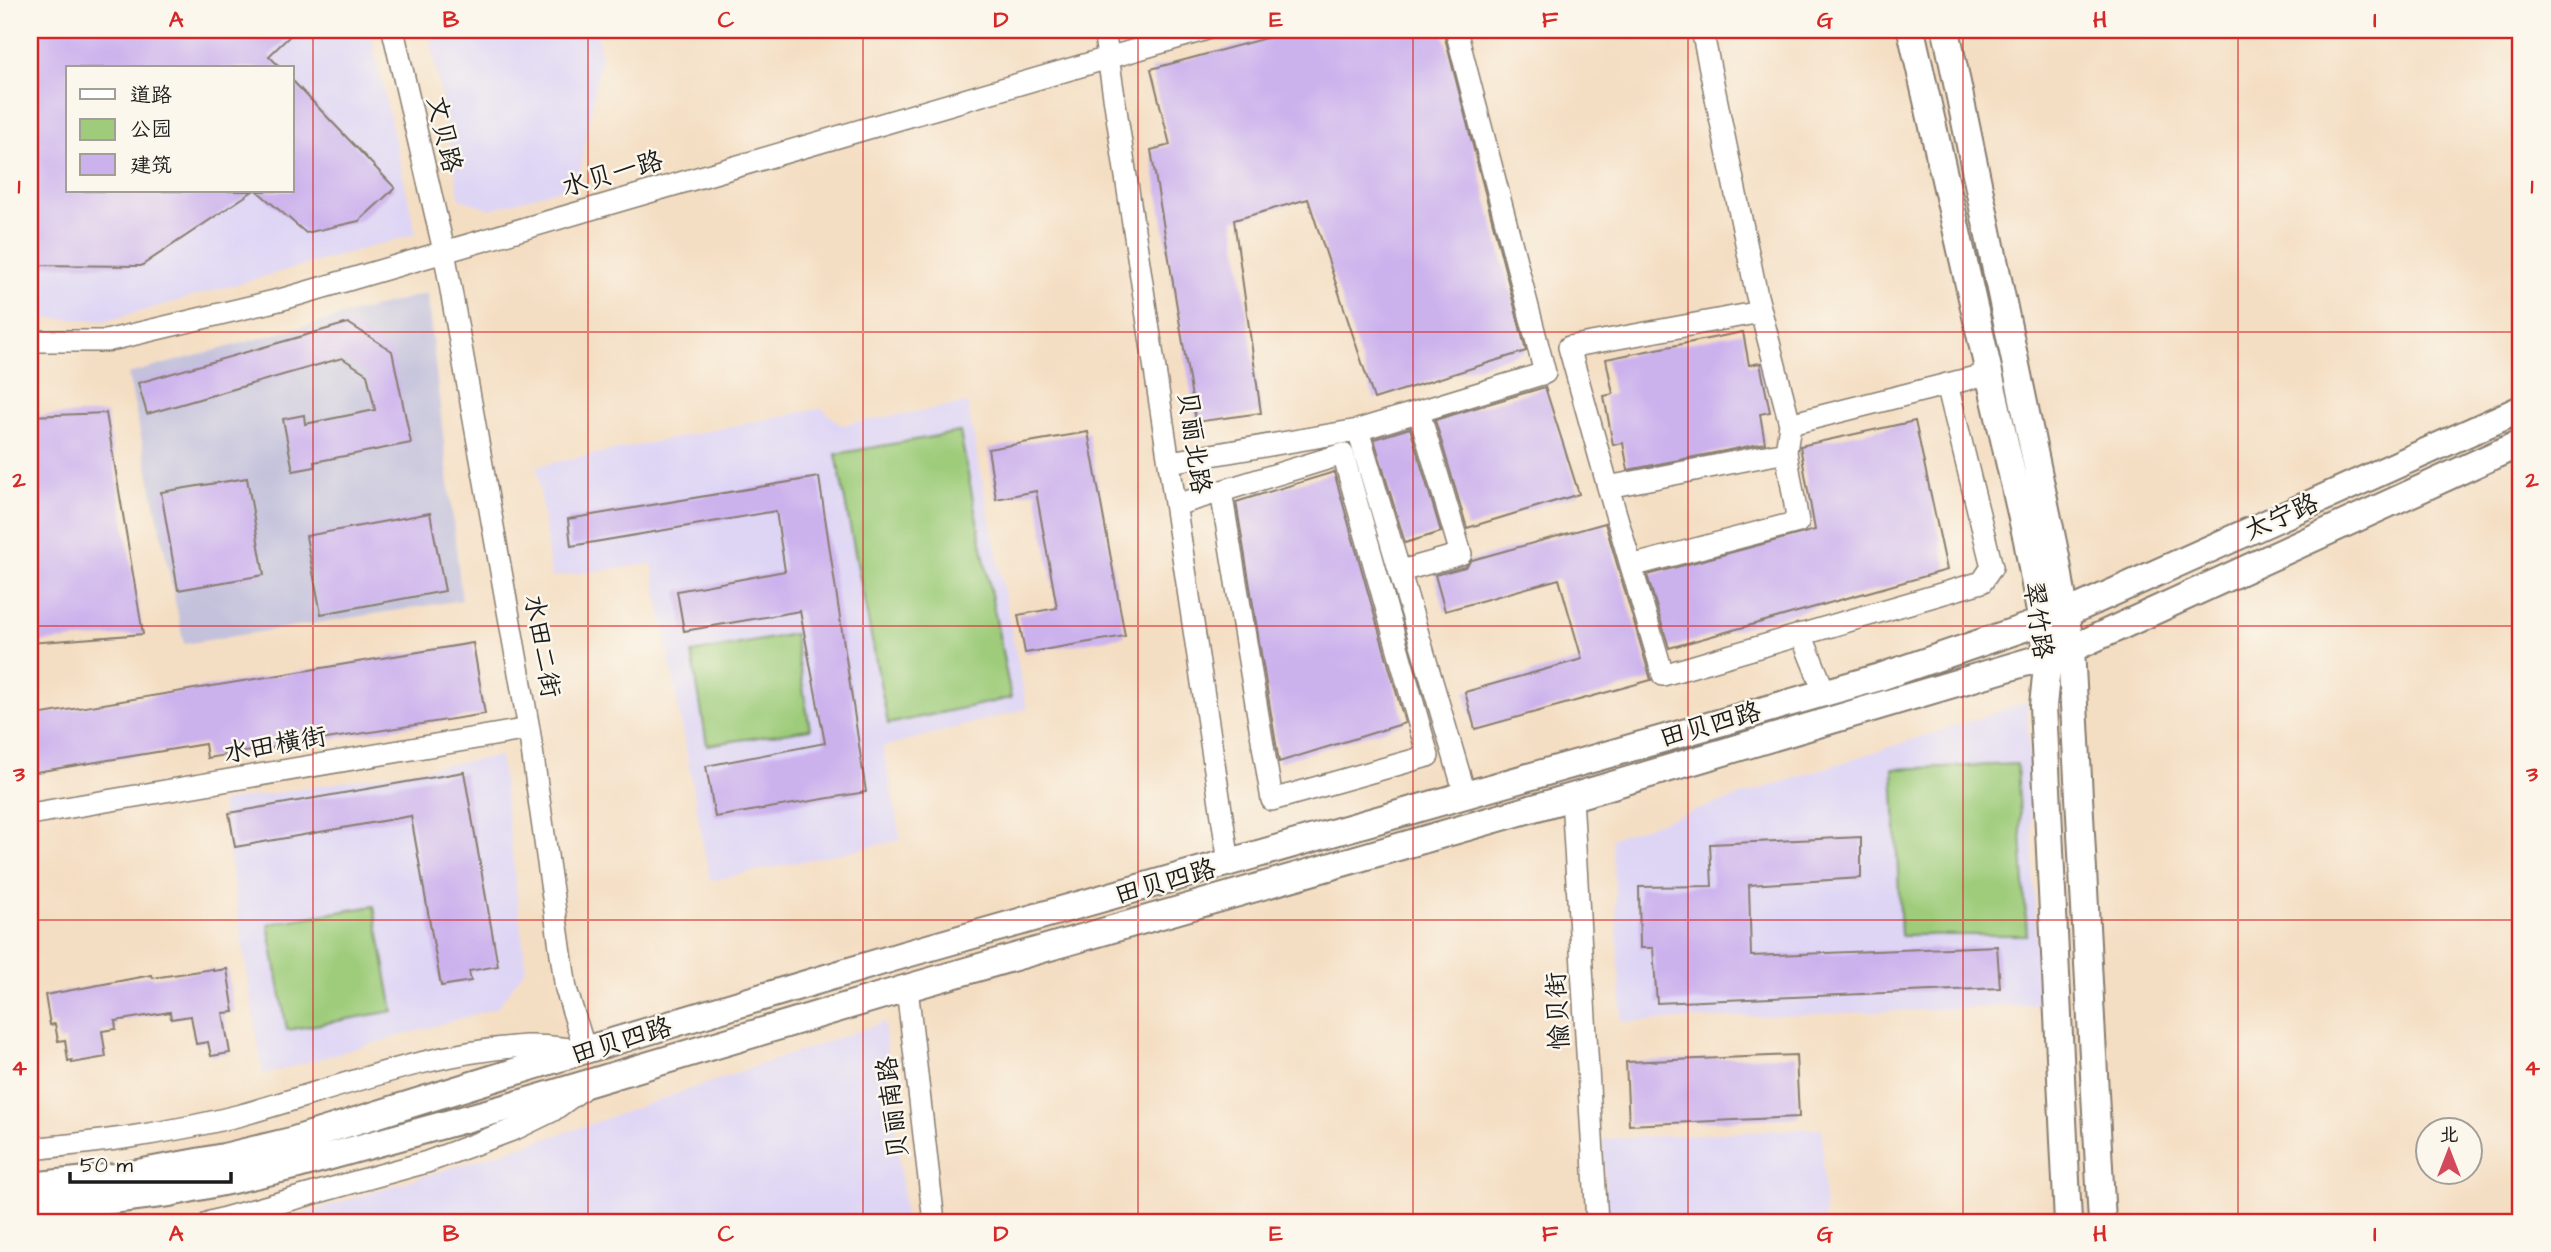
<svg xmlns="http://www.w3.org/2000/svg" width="2551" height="1252" viewBox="0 0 2551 1252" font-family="'Architects Daughter','LXGW WenKai TC',sans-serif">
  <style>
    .built { fill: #ded5f5; fill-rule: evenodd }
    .industrial { fill: #c3c1db }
    .green { fill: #9ecc7a; stroke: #5d744b; stroke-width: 2 }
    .building { fill: #ccb2ed }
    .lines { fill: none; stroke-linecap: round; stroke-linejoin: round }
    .minor-casing { stroke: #887d70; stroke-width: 24 }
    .major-casing { stroke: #887d70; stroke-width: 30 }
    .minor { stroke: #fff; stroke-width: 21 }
    .major { stroke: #fff; stroke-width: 26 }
    .grid { fill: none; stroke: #d62828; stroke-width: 2; stroke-opacity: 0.55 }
    .labels { text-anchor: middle; stroke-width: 5; stroke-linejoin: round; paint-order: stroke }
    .street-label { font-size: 26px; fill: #1c1c1c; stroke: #fbf7ec }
    .neatline { fill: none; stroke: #d62828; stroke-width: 2.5 }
    .grid-label { font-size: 23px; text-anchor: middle; font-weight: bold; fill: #d62828 }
  </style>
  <rect width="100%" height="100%" fill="#fbf7ec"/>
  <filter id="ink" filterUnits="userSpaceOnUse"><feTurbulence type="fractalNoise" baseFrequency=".0143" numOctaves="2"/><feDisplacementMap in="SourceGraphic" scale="14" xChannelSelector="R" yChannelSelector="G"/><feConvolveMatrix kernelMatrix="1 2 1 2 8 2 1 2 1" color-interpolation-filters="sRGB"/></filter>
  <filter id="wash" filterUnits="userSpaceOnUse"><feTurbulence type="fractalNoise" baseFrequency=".00686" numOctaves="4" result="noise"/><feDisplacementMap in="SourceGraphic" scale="28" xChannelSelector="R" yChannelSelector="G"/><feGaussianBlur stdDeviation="1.57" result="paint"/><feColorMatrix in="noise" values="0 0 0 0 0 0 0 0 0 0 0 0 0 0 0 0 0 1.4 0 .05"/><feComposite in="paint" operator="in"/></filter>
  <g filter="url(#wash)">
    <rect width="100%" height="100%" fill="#f4dec3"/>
    <path class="built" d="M30,30H370L416,234L106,321L30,317ZM68,68H292V191H68Z
      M429,30H596L601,54L578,184L491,209L460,199Z
      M967,403L1027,709L883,747L901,840L710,881L652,564L551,577L537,466L822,408L841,425Z
      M2027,702L2039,1005L1622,1022L1612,838Z
      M500,756L526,968L497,1008L263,1075L221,802Z
      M884,1022L906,1222H277L573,1130Z
      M1822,1128L1825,1222H1607L1603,1139Z"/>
    <path class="industrial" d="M427,293L462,600L184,644L128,374Z"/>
    <path class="green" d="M960,432L1011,698L888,724L836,454Z
      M794,634L810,729L707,745L692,653Z
      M2017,764L2027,935H1901L1893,769Z
      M374,906L393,1011L287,1030L268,924Z"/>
    <g id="blocks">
      <path class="building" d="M30,30H296L269,56L281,68H68V191H253L141,266L30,265Z
        M1296,30H1443L1526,351L1374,399L1308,199L1234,220L1261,413L1196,422L1151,150L1170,145L1151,69Z
        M292,80L395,188L359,221L306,233L257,191H292Z
        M348,323L392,351L411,443L314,462L315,467L293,471L283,419L304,415L305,424L375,410L367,374L342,358L147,414L138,383Z
        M1743,332L1749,365L1760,363L1770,412L1760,414L1765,443L1628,470L1623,443L1613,445L1604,396L1613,394L1606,359Z
        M1545,387L1579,494L1467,528L1435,420Z
        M106,413L143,634L30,643V416Z
        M1915,421L1947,570L1669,648L1647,575L1815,530L1800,446Z
        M1410,428L1441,532L1405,543L1374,439Z
        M1088,432L1125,636L1025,653L1018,615L1057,608L1036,491L996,499L988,449Z
        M1334,472L1405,723L1279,762L1236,502Z
        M819,477L866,792L715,817L706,766L825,743L800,611L684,631L677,591L785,571L776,511L571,546L568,519Z
        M247,478L264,575L178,590L161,492Z
        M430,513L445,591L321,614L306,536Z
        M1605,523L1651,680L1475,729L1465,692L1582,659L1559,579L1445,611L1435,575L1465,567L1472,560Z
        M473,643L485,714L207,758L205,744L30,773V716Z
        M464,772L498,966L469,971L471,981L441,986L411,816L235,847L229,813Z
        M1861,837V878L1749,885L1751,956L1997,946L2000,988L1657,1003L1653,948H1640L1639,887L1712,886L1710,844Z
        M213,969V971L227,969L234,1012L223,1013L230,1053L211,1056L208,1042L196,1044L191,1016L171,1019L170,1012L115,1021L116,1029L102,1031L106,1057L72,1063V1060L68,1061L65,1040L58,1041L55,1024L50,1025L45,995L152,975L153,978Z
        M1796,1055L1799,1117L1629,1125L1626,1062Z"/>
    </g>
  </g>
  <g filter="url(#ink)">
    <use href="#blocks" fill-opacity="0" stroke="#887d70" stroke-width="2"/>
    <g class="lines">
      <g class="minor-casing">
        <path id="minor" d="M1104,30L1229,863
          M1702,30L1757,296L1790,424
          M30,341H106L283,299L1204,30
          M1947,384L1992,567L1982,582L1663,675L1608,487L1786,452L1790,424L1968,379L1988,374
          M1358,430L1466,797
          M1170,462L1358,430L1545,373L1456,30
          M1608,487L1569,347L1761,312
          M1176,505L1343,454L1428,756L1272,800L1221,491
          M1631,566L1798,522L1786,452
          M1401,571L1461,554L1419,412
          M1801,634L1824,691
          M1572,797L1597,1222
          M30,814L529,729
          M907,988L934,1222
          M30,1149C101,1142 171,1133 241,1115C334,1089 429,1052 526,1046C545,1045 566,1049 585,1050L566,989L529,729L444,251L393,30
          M210,1222L427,1162L515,1129L552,1111L581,1090"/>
      </g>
      <g class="major-casing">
        <path id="major" d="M1911,30L2027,540L2048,656L2043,706L2068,1222
          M1946,30L2056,557L2071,649L2102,1222
          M30,1186L116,1177L224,1157L291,1141L585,1050L903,955L1880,677L2065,614L2521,409
          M30,1210L169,1193L232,1180L298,1165L512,1106L907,988L1572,797L2071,649L2521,443"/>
      </g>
      <use href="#minor" class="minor"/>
      <use href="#major" class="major"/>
    </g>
  </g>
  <path class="grid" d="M313,30V1222M588,30V1222M863,30V1222M1138,30V1222M1413,30V1222M1688,30V1222M1963,30V1222M2238,30V1222M30,332H2521M30,626H2521M30,920H2521"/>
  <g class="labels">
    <g class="street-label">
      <text transform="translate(445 134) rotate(77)" y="9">文贝路</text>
      <text transform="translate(612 173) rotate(-16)" y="9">水贝一路</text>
      <text transform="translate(1195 442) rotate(82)" y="9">贝丽北路</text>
      <text transform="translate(2281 516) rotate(-24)" y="9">太宁路</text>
      <text transform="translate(2039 620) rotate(82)" y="9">翠竹路</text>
      <text transform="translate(543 646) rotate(80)" y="9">水田二街</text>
      <text transform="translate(1710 724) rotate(-16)" y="9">田贝四路</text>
      <text transform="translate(275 744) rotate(-10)" y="9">水田横街</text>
      <text transform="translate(1165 881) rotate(-16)" y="9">田贝四路</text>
      <text transform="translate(1557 1011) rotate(-93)" y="9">愉贝街</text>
      <text transform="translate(621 1040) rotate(-17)" y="9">田贝四路</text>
      <text transform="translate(892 1108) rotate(-97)" y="9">贝丽南路</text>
    </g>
  </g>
  <rect width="2551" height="1252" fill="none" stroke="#fbf7ec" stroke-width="77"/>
  <rect x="66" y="66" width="228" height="126" fill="#fbf7ec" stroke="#a29f99" stroke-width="2"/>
  <rect x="80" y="89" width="35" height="10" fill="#ffffff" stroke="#a29f99" stroke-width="2"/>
  <text x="130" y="102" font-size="21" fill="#1c1c1c">道路</text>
  <rect x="80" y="119" width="35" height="21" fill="#9ecc7a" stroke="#a29f99" stroke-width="2"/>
  <text x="130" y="136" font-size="21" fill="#1c1c1c">公园</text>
  <rect x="80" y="154" width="35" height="21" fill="#ccb2ed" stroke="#a29f99" stroke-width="2"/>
  <text x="130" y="172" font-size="21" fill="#1c1c1c">建筑</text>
  <g transform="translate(2449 1151)"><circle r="33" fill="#fbf7ec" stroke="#a29f99" stroke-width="2"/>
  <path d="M0-5L12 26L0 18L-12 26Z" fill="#d1495b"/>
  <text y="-10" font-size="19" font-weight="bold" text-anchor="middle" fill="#1c1c1c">北</text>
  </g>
  <path d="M70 1172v10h161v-10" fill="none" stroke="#1c1c1c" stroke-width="3.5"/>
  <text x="80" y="1172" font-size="21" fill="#1c1c1c" stroke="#fbf7ec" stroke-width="5" paint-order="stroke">50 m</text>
  <rect x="38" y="38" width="2474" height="1176" class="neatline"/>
  <g class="grid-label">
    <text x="176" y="27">A</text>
    <text x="451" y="27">B</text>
    <text x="726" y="27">C</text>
    <text x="1001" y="27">D</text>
    <text x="1276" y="27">E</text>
    <text x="1550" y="27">F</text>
    <text x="1825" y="27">G</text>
    <text x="2100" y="27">H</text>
    <text x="2375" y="27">I</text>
    <text x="19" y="193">1</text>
    <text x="2532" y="193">1</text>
    <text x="19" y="487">2</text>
    <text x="2532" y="487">2</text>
    <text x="19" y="781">3</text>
    <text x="2532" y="781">3</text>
    <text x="19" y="1075">4</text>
    <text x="2532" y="1075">4</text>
    <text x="176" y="1241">A</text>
    <text x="451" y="1241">B</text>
    <text x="726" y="1241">C</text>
    <text x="1001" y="1241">D</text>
    <text x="1276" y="1241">E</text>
    <text x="1550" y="1241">F</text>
    <text x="1825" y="1241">G</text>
    <text x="2100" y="1241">H</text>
    <text x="2375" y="1241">I</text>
  </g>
</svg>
